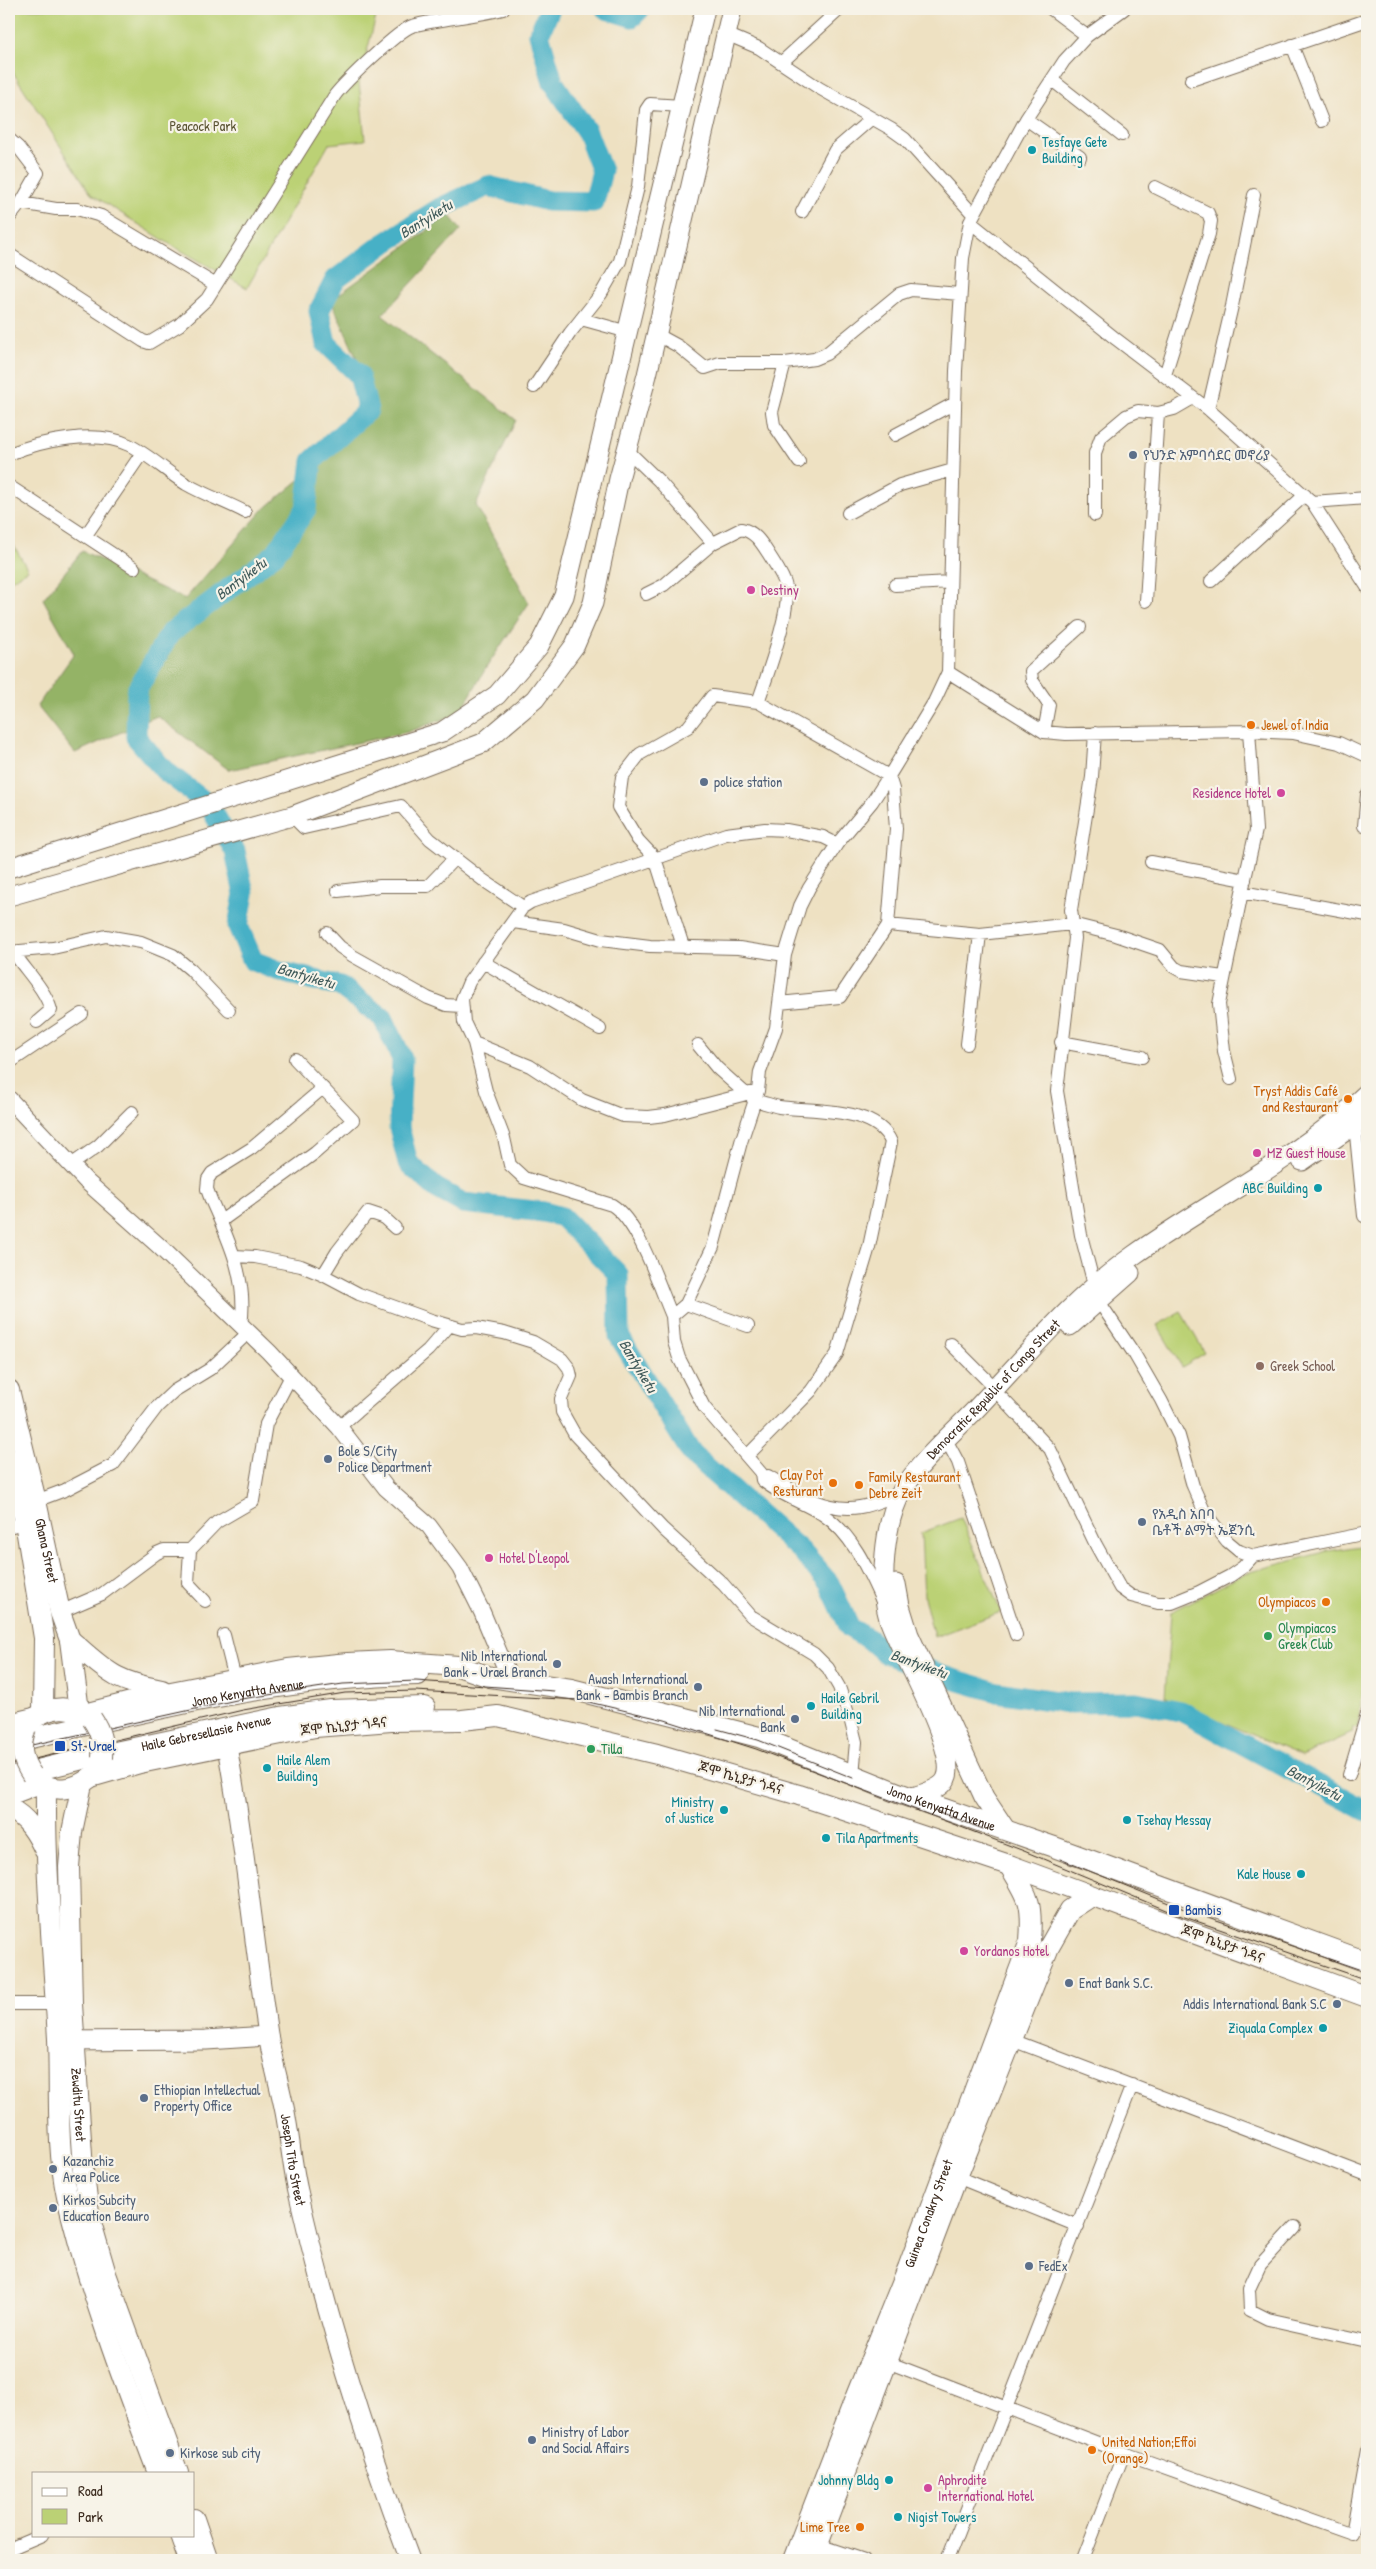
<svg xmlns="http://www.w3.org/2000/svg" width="1376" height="2569" viewBox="0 0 1376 2569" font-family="'Patrick Hand','Noto Sans Ethiopic',sans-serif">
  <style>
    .green { fill: #bbd175; stroke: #7b7e4a }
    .forest { fill: #94b366; stroke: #686e42 }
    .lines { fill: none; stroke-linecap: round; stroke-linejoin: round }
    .river { stroke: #47b0c6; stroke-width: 21 }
    .minor-casing { stroke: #7a6a57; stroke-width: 14 }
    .tertiary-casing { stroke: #7a6a57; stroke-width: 18 }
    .secondary-casing { stroke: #7a6a57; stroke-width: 21 }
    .primary-casing { stroke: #7a6a57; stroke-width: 22 }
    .minor { stroke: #fff; stroke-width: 12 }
    .tertiary { stroke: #fff; stroke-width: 16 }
    .secondary { stroke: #fff; stroke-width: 19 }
    .primary { stroke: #fff; stroke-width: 20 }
    .tram { stroke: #3b2a1e; stroke-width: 1 }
    .primary-bridge-casing { stroke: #7a6a57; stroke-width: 22; stroke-linecap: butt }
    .primary-bridge { stroke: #fff; stroke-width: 20 }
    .culture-dot { fill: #0f9aa8; stroke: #f7f3e8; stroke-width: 2 }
    .service-dot { fill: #5c6f8a; stroke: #f7f3e8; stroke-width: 2 }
    .hotel-dot { fill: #d1479c; stroke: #f7f3e8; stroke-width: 2 }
    .food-dot { fill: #e8710a; stroke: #f7f3e8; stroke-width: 2 }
    .education-dot { fill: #8d6e63; stroke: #f7f3e8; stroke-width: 2 }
    .leisure-dot { fill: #2e9e5b; stroke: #f7f3e8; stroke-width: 2 }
    .transit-dot { fill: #1a4fb4; stroke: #f7f3e8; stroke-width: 2 }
    .labels { text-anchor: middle; stroke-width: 4.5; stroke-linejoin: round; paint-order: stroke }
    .park-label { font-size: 14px; fill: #5b5434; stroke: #f7f3e8 }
    .culture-label { font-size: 14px; fill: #0d838f; stroke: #f7f3e8; text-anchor: start }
    .service-label { font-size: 14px; fill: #4e5e75; stroke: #f7f3e8; text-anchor: start }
    .hotel-label { font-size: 14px; fill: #b23c85; stroke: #f7f3e8; text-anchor: start }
    .food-label { font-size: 14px; fill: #c56008; stroke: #f7f3e8; text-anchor: end }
    .education-label { font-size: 14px; fill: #785e54; stroke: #f7f3e8; text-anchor: start }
    .street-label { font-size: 14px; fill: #3b2a1e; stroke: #f7f3e8 }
    .leisure-label { font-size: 14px; fill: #27864d; stroke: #f7f3e8; text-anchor: start }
    .transit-label { font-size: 14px; fill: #164399; stroke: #f7f3e8; text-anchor: start }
    .water-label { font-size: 15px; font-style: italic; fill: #3f5959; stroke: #f7f3e8 }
  </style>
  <rect width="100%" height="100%" fill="#f7f3e8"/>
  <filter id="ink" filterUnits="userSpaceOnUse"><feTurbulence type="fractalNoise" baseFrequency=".02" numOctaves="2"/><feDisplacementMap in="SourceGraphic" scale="10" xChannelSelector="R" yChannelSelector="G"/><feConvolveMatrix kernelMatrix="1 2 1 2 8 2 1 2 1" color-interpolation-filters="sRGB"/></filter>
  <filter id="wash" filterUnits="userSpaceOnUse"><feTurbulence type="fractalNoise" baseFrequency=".0096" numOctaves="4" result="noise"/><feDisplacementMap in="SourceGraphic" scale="20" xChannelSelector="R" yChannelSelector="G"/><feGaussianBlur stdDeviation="1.12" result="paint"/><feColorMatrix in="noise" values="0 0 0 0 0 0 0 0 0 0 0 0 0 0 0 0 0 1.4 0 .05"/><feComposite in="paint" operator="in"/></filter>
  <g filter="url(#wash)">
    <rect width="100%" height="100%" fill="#eee1c2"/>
    <path class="green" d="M9,9H378L359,82L365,140L329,144L247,288L168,243L91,194L9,66Z
      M9,537L28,570L9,581Z
      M1181,1312L1205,1353L1182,1367L1157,1325Z
      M961,1518L1001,1612L934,1637L924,1597L921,1533Z
      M1367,1545V1669L1357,1728L1353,1727L1352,1733L1302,1756L1165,1697L1171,1612L1246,1573L1328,1551Z"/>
    <path class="forest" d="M449,215L461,230L382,315L516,420L476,505L529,603L486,668L460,713L408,732L229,770L157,716L75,753L37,706L74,654L43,599L82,551L185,599L263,510L374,418L361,368L331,300Z"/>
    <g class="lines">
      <path class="river" d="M550,9L539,34L553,82L587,132L602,171L594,202L548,201L488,186L440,208L385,243L335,280L319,311L326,343L359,375L368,410L312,461L306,509L275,554L170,633L137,690L136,737L164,770L209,805L235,851L244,894L238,926L253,961L282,972L340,986L383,1018L402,1059L399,1127L408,1163L436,1188L463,1203L544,1212L562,1217L618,1274L619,1336L692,1454L800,1550L829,1583L850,1628L869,1639L886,1654L956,1680L997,1692L1069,1703L1136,1702L1181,1711L1367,1811
        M606,9L632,17L640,9"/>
    </g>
  </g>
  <g filter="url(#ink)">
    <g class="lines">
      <g class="minor-casing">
        <path id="minor" d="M1051,9L1087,36
          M726,34L759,48L819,88L891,129L905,139L973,214
          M1292,45L1322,121
          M782,62L840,9
          M1052,80L1122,135
          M1191,80L1367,20
          M1026,119L1080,157
          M9,139L18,147L38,173L21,203L9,218
          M1155,187L1208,213L1211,221L1209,234L1165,375
          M21,203L56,209H77L101,216L216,285
          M802,212L835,150L872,118
          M970,222L1116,339L1208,409L1312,502L1367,498
          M9,254L143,341L149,343L179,325L207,299L335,95C345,82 399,30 412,26C442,18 473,17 503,9
          M581,319L628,332
          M656,334L678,346L705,368L720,363H785L814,359L826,354L899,294L911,290L960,294
          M785,363L772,412L774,425L799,462
          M534,387L570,333L601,294L620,261L638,187L646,110L650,104L682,106
          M1208,409L1232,306L1254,195
          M895,435L955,403
          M627,450L659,481L713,543
          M9,454C41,441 96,429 129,445C149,455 167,472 186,484C205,495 226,502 245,512
          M9,486L134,568
          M1312,502L1367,587
          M848,513L900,485L953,470
          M1095,515V453L1101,437L1126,416L1138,411L1158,413L1174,409L1193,398
          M86,535L142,453
          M1211,581L1305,495
          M895,585L950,582
          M646,594L664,585L713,543L741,529C754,531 761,542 768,553C774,563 784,576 786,587C792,608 766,679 758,702
          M1146,601L1158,413
          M948,672L1044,732L1066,734L1249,731L1293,733L1339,743L1367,756
          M1249,731L1256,830L1242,892L1367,915
          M1044,732L1049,705L1032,680L1031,671L1080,627
          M1095,733L1092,777L1071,910L1075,938L1057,1091L1081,1235L1098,1300L1135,1355L1161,1400L1179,1436L1193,1486L1205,1513L1227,1541L1239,1551L1253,1556L1367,1533
          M292,816L304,828L401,806L430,839L483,880L523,907
          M1364,826L1367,795
          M1151,862L1245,880
          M338,891L380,886H428L455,858
          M513,922L564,929L601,940L650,946L739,948L785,955
          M888,925L980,934L1072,924L1116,935L1160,950L1174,967L1181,971L1223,977
          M327,933L340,947L353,956L428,998L446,1005L461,1006
          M683,946L655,858L638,840L618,807L622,777L640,754L688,727L712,696L758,702L889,776L893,789L896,829L888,925L840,997L779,1003
          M9,952L53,948L106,936L141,942L173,955L191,970L229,1010
          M14,953C26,971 45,989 51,1010L37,1022
          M483,962L600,1029
          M1061,1042L1142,1057
          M474,1043L530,1066L582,1100L623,1116L649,1117L665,1115L758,1091
          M967,1044L980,934
          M698,1045L717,1068L746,1094
          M9,1063L82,1014
          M1231,1079L1224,1051L1219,1004L1242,892
          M1351,1119L1355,1125L1364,1216
          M71,1165L98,1146L132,1112
          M221,1221L315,1153L353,1120L295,1059
          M234,1256L255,1257L301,1266L323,1275L359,1294L431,1320L462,1329L476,1328L504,1333L533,1342L562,1359L569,1368L571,1376L561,1399L562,1412L575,1435L663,1529L723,1584L751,1616L814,1654L828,1668L839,1687L851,1722L856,1742L853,1775
          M323,1275L337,1252L368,1212L383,1217L395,1228
          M686,1304L748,1326
          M672,1316C659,1286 639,1222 612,1205L524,1178L510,1165L504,1138L486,1091L474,1043L464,1022L462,999L469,982L523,907L531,902L726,834L765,829L786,830L823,837L837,844
          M241,1325C248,1281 229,1240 211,1200L207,1189L208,1179L212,1173L252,1148L323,1088
          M951,1344L995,1388
          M1002,1398L1050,1449L1096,1545L1120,1588L1131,1596L1158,1603H1172L1199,1592L1230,1576L1243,1567L1253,1556
          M339,1427L428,1350L449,1326
          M950,1447L958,1462L1016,1635
          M747,1456L811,1391L837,1354L869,1247L891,1142C876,1106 812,1112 779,1107C771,1105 762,1102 753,1100
          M768,1476C794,1492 828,1513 860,1507C874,1505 888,1498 901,1493
          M36,1501L65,1490L113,1465L157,1407L174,1391L210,1369L249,1332
          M9,1527L25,1522
          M205,1601L188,1583L190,1550L217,1522L253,1501L266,1424L291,1376
          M882,1601C868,1570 852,1533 822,1514C802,1502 780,1495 762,1480L761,1473L704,1407L679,1358L674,1342L672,1316L686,1304L713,1247L741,1142L758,1091L760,1072L776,1028L785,955L800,906L809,888L837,844L872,802L889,776L934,702L948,672L956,371L963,258L970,222L1026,119L1064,61L1087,36L1124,9
          M60,1612L102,1594L157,1553L164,1550H190
          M224,1635L235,1679
          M1349,1775L1367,1714
          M9,2004H61
          M1012,2040L1367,2175
          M957,2177L1078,2226
          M1295,2227L1260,2265L1249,2289L1250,2310L1268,2319L1367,2341
          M887,2362L1124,2453L1352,2534L1367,2451
          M813,2543L864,2560
          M9,2549L42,2535
          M807,2553L827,2560
          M947,2560L1132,2085
          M1083,2560L1124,2453"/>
      </g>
      <g class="tertiary-casing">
        <path id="tertiary" d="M9,1099L87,1182L158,1245L269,1352L339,1427L386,1488L429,1526L460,1568L482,1612L510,1679"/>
      </g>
      <g class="secondary-casing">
        <g id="secondary">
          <path d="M9,868L442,732L497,695L539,646L564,596L705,9"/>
          <path d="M9,896L292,816L483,743L535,699L575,645L593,603L619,479L647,375L732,9"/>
          <path d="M1302,1161L1367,1116"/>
          <path d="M1070,1326L1130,1273"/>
          <path d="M896,1584L900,1606L909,1635L984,1797L1006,1830"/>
          <path id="s1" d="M227,1747C245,1842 253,1938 268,2034C272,2060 280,2086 285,2112C290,2138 292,2165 298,2191C326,2316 365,2440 410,2560"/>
          <path id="s2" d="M913,1797C924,1793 941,1790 946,1779C960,1752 900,1652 889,1619C879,1585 884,1522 902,1491C921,1460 951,1435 976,1409C1027,1355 1073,1298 1134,1255C1212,1200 1298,1159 1367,1093"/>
          <path d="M59,2041L206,2040L268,2036"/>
        </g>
      </g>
      <g class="primary-casing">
        <g id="primary">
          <path id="s3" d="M9,1390L36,1501L60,1612L70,1640L79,1711"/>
          <path d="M9,1459L25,1522L44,1638L43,1712"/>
          <path d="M70,1640C107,1671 112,1681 162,1690"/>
          <path id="s4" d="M84,1714L171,1692L288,1669L348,1663L390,1661L458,1666L490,1677L571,1689L759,1737L898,1793L1054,1847L1367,1962"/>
          <path d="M33,1719C52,1705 70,1705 89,1717"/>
          <path d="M9,1724L34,1718"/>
          <path id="s5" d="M9,1743C143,1712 280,1677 418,1675"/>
          <path id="s6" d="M9,1777L87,1758L280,1717L331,1710L425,1707"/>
          <path d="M91,1777L140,1763L315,1727L391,1721L462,1720L498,1716L657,1754L799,1795L1009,1865L1367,1997"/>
          <path d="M36,1779C53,1794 75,1790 91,1777"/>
          <path id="s7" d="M82,1784L72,1832L69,1867L72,2004L83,2170L90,2219L106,2274L178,2473"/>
          <path d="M46,1786C45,1870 53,1954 58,2039C60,2090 56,2146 67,2197C89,2291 124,2383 158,2473"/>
          <path d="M9,1795L40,1783"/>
          <path d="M9,1808C27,1817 37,1833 45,1851"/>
          <path d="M194,2519L208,2560"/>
          <path d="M180,2535L189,2560"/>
          <path id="s8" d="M793,2560L856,2396L908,2268L1030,1941C1033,1902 1029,1898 1009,1865"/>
          <path d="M812,2560L957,2177L1049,1947L1070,1910L1090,1897"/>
        </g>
      </g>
      <use href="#minor" class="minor"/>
      <use href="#tertiary" class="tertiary"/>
      <use href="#secondary" class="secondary"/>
      <use href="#primary" class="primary"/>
      <path class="tram" d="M717,1729L758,1740L853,1778
        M9,1750L241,1699L343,1684L416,1681L554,1691
        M9,1765L243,1710L345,1693L415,1691L580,1700L665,1720L756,1749L1024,1851L1173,1913L1367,1980
        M934,1810L983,1829
        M1060,1859L1176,1906L1367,1972"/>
      <g class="primary-bridge-casing">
        <path id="primary-bridge" d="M92,1719C101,1732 103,1742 102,1758
          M26,1728C19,1747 21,1759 32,1775"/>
      </g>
      <use href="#primary-bridge" class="primary-bridge"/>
    </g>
  </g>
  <g class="culture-dot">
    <circle cx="1032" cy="150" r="5"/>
    <circle cx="1318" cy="1188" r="5"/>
    <circle cx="811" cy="1706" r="5"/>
    <circle cx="267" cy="1768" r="5"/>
    <circle cx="724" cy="1810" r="5"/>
    <circle cx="1127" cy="1820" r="5"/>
    <circle cx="826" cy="1838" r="5"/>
    <circle cx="1301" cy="1874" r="5"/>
    <circle cx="1323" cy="2028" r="5"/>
    <circle cx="889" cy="2480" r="5"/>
    <circle cx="898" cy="2517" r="5"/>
  </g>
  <g class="service-dot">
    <circle cx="1133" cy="455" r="5"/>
    <circle cx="704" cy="782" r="5"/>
    <circle cx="328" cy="1459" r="5"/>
    <circle cx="1142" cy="1522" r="5"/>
    <circle cx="557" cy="1664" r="5"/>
    <circle cx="698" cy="1687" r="5"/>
    <circle cx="795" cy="1719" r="5"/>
    <circle cx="1069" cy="1983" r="5"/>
    <circle cx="1337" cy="2004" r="5"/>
    <circle cx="144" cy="2098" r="5"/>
    <circle cx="53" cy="2169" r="5"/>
    <circle cx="53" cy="2208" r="5"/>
    <circle cx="1029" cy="2266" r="5"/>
    <circle cx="532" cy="2440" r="5"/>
    <circle cx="170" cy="2453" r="5"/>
  </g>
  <g class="hotel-dot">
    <circle cx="751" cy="590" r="5"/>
    <circle cx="1281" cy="793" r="5"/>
    <circle cx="1257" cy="1153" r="5"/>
    <circle cx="489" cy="1558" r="5"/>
    <circle cx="964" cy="1951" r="5"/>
    <circle cx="928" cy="2488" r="5"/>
  </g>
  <g class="food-dot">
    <circle cx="1251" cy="725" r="5"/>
    <circle cx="1348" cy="1099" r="5"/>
    <circle cx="833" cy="1483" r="5"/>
    <circle cx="859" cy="1485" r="5"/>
    <circle cx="1326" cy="1602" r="5"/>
    <circle cx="1092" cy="2450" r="5"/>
    <circle cx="860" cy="2527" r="5"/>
  </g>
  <circle class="education-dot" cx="1260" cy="1366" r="5"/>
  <g class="leisure-dot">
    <circle cx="1268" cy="1636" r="5"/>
    <circle cx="591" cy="1749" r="5"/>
  </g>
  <g class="transit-dot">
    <rect x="54" y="1740" width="12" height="12" rx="2.5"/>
    <rect x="1168" y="1904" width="12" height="12" rx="2.5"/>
  </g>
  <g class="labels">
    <g class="park-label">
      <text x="203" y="131">Peacock Park</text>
    </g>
    <g class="culture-label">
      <text x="1042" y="147">Tesfaye Gete<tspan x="1042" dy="16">Building</tspan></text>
      <text x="1308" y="1193" text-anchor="end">ABC Building</text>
      <text x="821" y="1703">Haile Gebril<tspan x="821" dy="16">Building</tspan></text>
      <text x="277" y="1765">Haile Alem<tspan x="277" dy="16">Building</tspan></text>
      <text x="714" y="1807" text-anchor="end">Ministry<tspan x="714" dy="16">of Justice</tspan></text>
      <text x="1137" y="1825">Tsehay Messay</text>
      <text x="836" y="1843">Tila Apartments</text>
      <text x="1291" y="1879" text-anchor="end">Kale House</text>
      <text x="1313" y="2033" text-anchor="end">Ziquala Complex</text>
      <text x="879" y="2485" text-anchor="end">Johnny Bldg</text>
      <text x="908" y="2522">Nigist Towers</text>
    </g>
    <g class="service-label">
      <text x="1143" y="460">የህንድ አምባሳደር መኖሪያ</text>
      <text x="714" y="787">police station</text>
      <text x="338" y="1456">Bole S/City<tspan x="338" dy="16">Police Department</tspan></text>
      <text x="1152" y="1519">የአዲስ አበባ<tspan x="1152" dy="16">ቤቶች ልማት ኤጀንሲ</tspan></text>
      <text x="547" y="1661" text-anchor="end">Nib International<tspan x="547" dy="16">Bank - Urael Branch</tspan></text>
      <text x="688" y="1684" text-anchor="end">Awash International<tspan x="688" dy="16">Bank - Bambis Branch</tspan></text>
      <text x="785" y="1716" text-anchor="end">Nib International<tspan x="785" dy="16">Bank</tspan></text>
      <text x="1079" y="1988">Enat Bank S.C.</text>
      <text x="1327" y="2009" text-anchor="end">Addis International Bank S.C</text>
      <text x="154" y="2095">Ethiopian Intellectual<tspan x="154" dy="16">Property Office</tspan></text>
      <text x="63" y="2166">Kazanchiz<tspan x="63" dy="16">Area Police</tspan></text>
      <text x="63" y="2205">Kirkos Subcity<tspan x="63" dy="16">Education Beauro</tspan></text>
      <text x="1039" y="2271">FedEx</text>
      <text x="542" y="2437">Ministry of Labor<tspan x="542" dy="16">and Social Affairs</tspan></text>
      <text x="180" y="2458">Kirkose sub city</text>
    </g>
    <g class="hotel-label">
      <text x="761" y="595">Destiny</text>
      <text x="1271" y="798" text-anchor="end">Residence Hotel</text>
      <text x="1267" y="1158">MZ Guest House</text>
      <text x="499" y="1563">Hotel D'Leopol</text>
      <text x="974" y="1956">Yordanos Hotel</text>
      <text x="938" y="2485">Aphrodite<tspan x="938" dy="16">International Hotel</tspan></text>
    </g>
    <g class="food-label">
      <text x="1261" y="730" text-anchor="start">Jewel of India</text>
      <text x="1338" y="1096">Tryst Addis Café<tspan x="1338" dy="16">and Restaurant</tspan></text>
      <text x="823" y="1480">Clay Pot<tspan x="823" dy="16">Resturant</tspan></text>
      <text x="869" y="1482" text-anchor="start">Family Restaurant<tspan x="869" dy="16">Debre Zeit</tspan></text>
      <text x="1316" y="1607">Olympiacos</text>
      <text x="1102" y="2447" text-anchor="start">United Nation;Effoi<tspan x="1102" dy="16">(Orange)</tspan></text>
      <text x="850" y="2532">Lime Tree</text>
    </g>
    <g class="education-label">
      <text x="1270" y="1371">Greek School</text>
    </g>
    <g class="street-label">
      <text dy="5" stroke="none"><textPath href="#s2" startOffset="479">Democratic Republic of Congo Street</textPath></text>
      <text dy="5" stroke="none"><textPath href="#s3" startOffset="165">Ghana Street</textPath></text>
      <text dy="5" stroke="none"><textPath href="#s5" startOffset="244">Jomo Kenyatta Avenue</textPath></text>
      <text transform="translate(344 1726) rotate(-6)" y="5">ጆሞ ኬኒያታ ጎዳና</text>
      <text dy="5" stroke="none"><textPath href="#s6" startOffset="202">Haile Gebresellasie Avenue</textPath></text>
      <text transform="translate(741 1778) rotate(16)" y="5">ጆሞ ኬኒያታ ጎዳና</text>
      <text dy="5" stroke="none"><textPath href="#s4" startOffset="885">Jomo Kenyatta Avenue</textPath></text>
      <text transform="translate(1223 1944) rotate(20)" y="5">ጆሞ ኬኒያታ ጎዳና</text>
      <text dy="5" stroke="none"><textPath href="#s7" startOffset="322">Zewditu Street</textPath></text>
      <text dy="5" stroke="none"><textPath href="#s1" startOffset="418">Joseph Tito Street</textPath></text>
      <text dy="5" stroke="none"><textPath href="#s8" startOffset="372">Guinea Conakry Street</textPath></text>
    </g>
    <g class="leisure-label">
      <text x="1278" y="1633">Olympiacos<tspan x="1278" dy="16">Greek Club</tspan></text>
      <text x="601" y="1754">Tilla</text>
    </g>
    <g class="transit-label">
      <text x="71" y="1751">St. Urael</text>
      <text x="1185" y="1915">Bambis</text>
    </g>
    <g class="water-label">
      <text transform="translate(426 219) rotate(-32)" y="5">Bantyiketu</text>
      <text transform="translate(241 579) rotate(-37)" y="5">Bantyiketu</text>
      <text transform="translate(306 976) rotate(16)" y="5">Bantyiketu</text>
      <text transform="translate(638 1366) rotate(59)" y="5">Bantyiketu</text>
      <text transform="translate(919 1664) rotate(20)" y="5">Bantyiketu</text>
      <text transform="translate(1314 1783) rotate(28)" y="5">Bantyiketu</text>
    </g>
  </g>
  <rect width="1376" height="2569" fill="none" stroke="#f7f3e8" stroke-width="30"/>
  <rect x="32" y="2472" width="162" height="65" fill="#f7f3e8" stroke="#aca397"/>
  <rect x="42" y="2488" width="25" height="8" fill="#ffffff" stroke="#aca397"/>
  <text x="78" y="2496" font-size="15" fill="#3b2a1e">Road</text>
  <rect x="42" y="2509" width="25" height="15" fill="#bbd175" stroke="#aca397"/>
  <text x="78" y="2522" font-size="15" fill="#3b2a1e">Park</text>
</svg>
